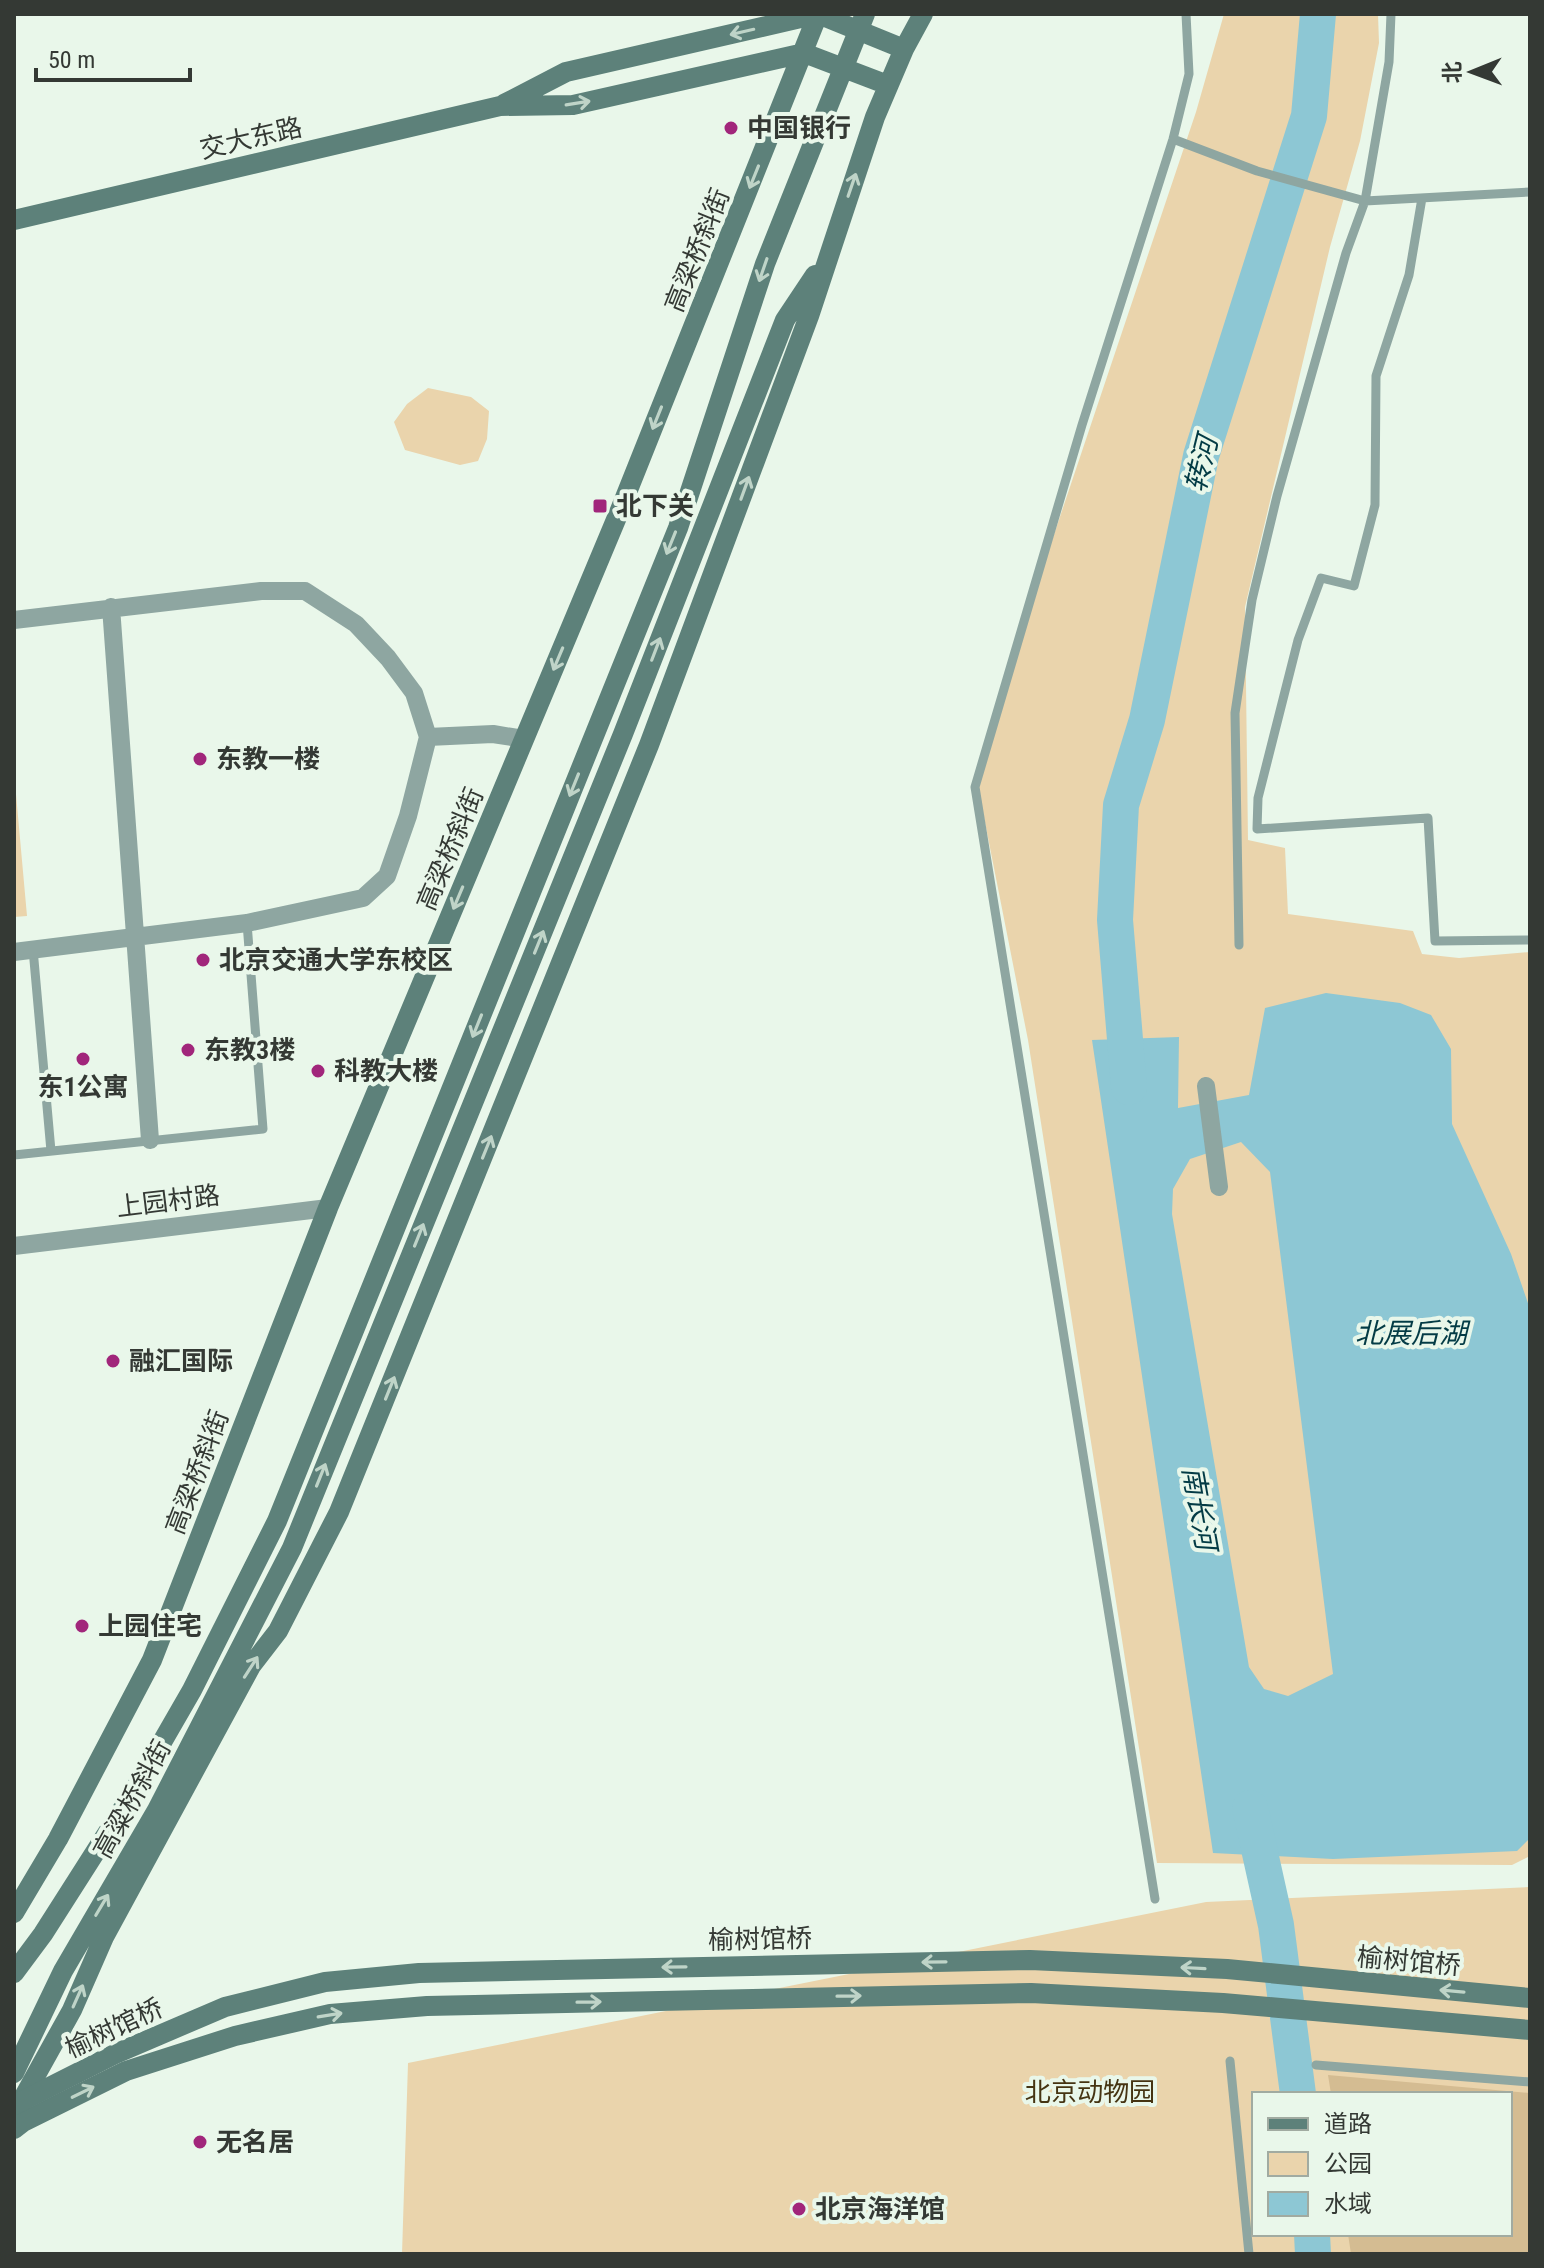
<svg xmlns="http://www.w3.org/2000/svg" width="1544" height="2268" viewBox="0 0 1544 2268" font-family="'Roboto Condensed','Noto Sans SC',sans-serif">
  <style>
    .green { fill: #ead4ac; fill-rule: evenodd }
    .forest { fill: #d4bc92 }
    .water { fill: #8dc7d4; fill-rule: evenodd }
    .lines { fill: none; stroke-linecap: round; stroke-linejoin: round }
    .river { stroke: #8dc7d4; stroke-width: 36 }
    .lane { stroke: #8ea6a1; stroke-width: 9 }
    .street { stroke: #8ea6a1; stroke-width: 18 }
    .secondary { stroke: #5d817a; stroke-width: 20 }
    .secondary-bridge { stroke: #5d817a; stroke-width: 20 }
    .oneway { stroke: #bfd4c8 }
    .poi-dot { fill: #a1267b; stroke: #e9f7ea; stroke-width: 3 }
    .labels { text-anchor: middle; stroke-width: 8; stroke-linejoin: round; paint-order: stroke }
    .poi-label { font-size: 26px; font-weight: bold; fill: #343934; stroke: #e9f7ea; text-anchor: start }
    .street-label { font-size: 26px; fill: #343934; stroke: #e9f7ea }
    .park-label { font-size: 26px; fill: #453412; stroke: #e9f7ea }
    .water-label { font-size: 28px; font-style: italic; fill: #033b45; stroke: #e9f7ea }
  </style>
  <rect width="100%" height="100%" fill="#e9f7ea"/>
  <path class="green" d="M1224,14H1378L1379,43L1360,141L1330,247L1245,607L1248,840L1285,848L1288,914L1413,931L1422,954L1459,958L1530,952V1856L1512,1865L1157,1863L1028,1040L978,787L1035,591L1196,112Z
    M428,388L471,397L489,411L487,439L478,461L460,465L405,450L394,422L407,404Z
    M14,772L27,916L14,917Z
    M1530,1887V2254H402L408,2063L1206,1902ZM1254,2094H1510V2234H1254Z"/>
  <path class="forest" d="M1328,2075L1530,2093V2254H1351L1348,2234H1510V2094H1331Z"/>
  <path class="water" d="M1326,993L1400,1003L1431,1015L1451,1049L1452,1124L1511,1254L1530,1309V1838L1517,1851L1333,1859L1213,1853L1092,1040L1179,1037L1178,1108L1249,1095L1265,1008ZM1241,1142L1270,1172L1333,1674L1288,1696L1264,1689L1249,1667L1172,1214L1173,1189L1190,1159Z"/>
  <g class="lines">
    <path class="river" d="M1129,1087L1115,920L1121,805L1147,720L1201,456L1309,116L1318,14
      M1250,1808L1276,1925L1298,2094
      M1312,2234L1313,2254"/>
    <path class="lane" d="M1173,139L1257,171L1365,201L1530,192
      M1422,198L1409,275L1376,376L1375,505L1354,586L1321,578L1298,640L1258,798L1257,829L1428,818L1435,941L1530,940
      M1239,945L1235,713L1252,600L1277,496L1346,253L1365,201L1389,62L1391,14
      M33,949L51,1151
      M14,1155L263,1129L247,923
      M1155,1899L975,787L1082,425L1173,139L1189,74L1186,14
      M1230,2061L1249,2254
      M1316,2065L1530,2082"/>
    <path class="street" d="M111,607L150,1140
      M14,620L261,591H305L356,624L388,658L414,693L428,737L408,816L387,876L363,898L247,923L14,952
      M428,737L493,734L524,739
      M1206,1086L1219,1187
      M14,1246L328,1208"/>
    <path class="secondary" d="M818,14L904,49
      M804,53L888,85
      M504,104L566,72L818,14
      M14,220L500,106L573,105L804,53
      M14,1913L58,1839L152,1660L328,1208L620,510L818,14
      M14,1973L43,1934L131,1796L192,1690L277,1521L678,528L765,264L865,14
      M14,2073L63,1971L157,1810L292,1548L623,734L785,320L815,275
      M17,2109L72,2010L104,1937L251,1666L278,1631L339,1512L649,745L809,316L875,117L904,49L923,14
      M14,2129L23,2122L126,2071L235,2036L330,2014L427,2006L1031,1993L1223,2003L1530,2030"/>
    <path class="secondary-bridge" d="M14,2105L115,2054L225,2007L325,1982L419,1973L1030,1960L1227,1969L1530,1998"/>
  </g>
  <defs><path id="oneway-shaft" d="M-6 0H5M1.5-3L5.5 0L1.5 3" fill="none" stroke-width="1.6" stroke-linecap="round" stroke-linejoin="round" transform="scale(2)"/></defs>
  <g class="oneway">
    <use href="#oneway-shaft" transform="translate(742 32) rotate(167)"/>
    <use href="#oneway-shaft" transform="translate(578 103) rotate(-9)"/>
    <use href="#oneway-shaft" transform="translate(754 177) rotate(112)"/>
    <use href="#oneway-shaft" transform="translate(852 185) rotate(-71)"/>
    <use href="#oneway-shaft" transform="translate(763 270) rotate(109)"/>
    <use href="#oneway-shaft" transform="translate(657 418) rotate(112)"/>
    <use href="#oneway-shaft" transform="translate(745 488) rotate(-70)"/>
    <use href="#oneway-shaft" transform="translate(671 543) rotate(112)"/>
    <use href="#oneway-shaft" transform="translate(656 649) rotate(-69)"/>
    <use href="#oneway-shaft" transform="translate(558 659) rotate(113)"/>
    <use href="#oneway-shaft" transform="translate(574 785) rotate(112)"/>
    <use href="#oneway-shaft" transform="translate(458 898) rotate(113)"/>
    <use href="#oneway-shaft" transform="translate(539 942) rotate(-68)"/>
    <use href="#oneway-shaft" transform="translate(477 1026) rotate(112)"/>
    <use href="#oneway-shaft" transform="translate(487 1147) rotate(-68)"/>
    <use href="#oneway-shaft" transform="translate(419 1235) rotate(-68)"/>
    <use href="#oneway-shaft" transform="translate(390 1388) rotate(-68)"/>
    <use href="#oneway-shaft" transform="translate(321 1475) rotate(-68)"/>
    <use href="#oneway-shaft" transform="translate(251 1667) rotate(-57)"/>
    <use href="#oneway-shaft" transform="translate(102 1905) rotate(-59)"/>
    <use href="#oneway-shaft" transform="translate(934 1962) rotate(179)"/>
    <use href="#oneway-shaft" transform="translate(674 1967) rotate(179)"/>
    <use href="#oneway-shaft" transform="translate(1193 1968) rotate(-177)"/>
    <use href="#oneway-shaft" transform="translate(1452 1991) rotate(-175)"/>
    <use href="#oneway-shaft" transform="translate(78 1996) rotate(-66)"/>
    <use href="#oneway-shaft" transform="translate(849 1996) rotate(-1)"/>
    <use href="#oneway-shaft" transform="translate(589 2002) rotate(-1)"/>
    <use href="#oneway-shaft" transform="translate(330 2015) rotate(-9)"/>
    <use href="#oneway-shaft" transform="translate(83 2092) rotate(-26)"/>
  </g>
  <g class="poi-dot">
    <circle cx="731" cy="128" r="8"/>
    <rect x="592" y="498" width="16" height="16" rx="4"/>
    <circle cx="200" cy="759" r="8"/>
    <circle cx="203" cy="960" r="8"/>
    <circle cx="188" cy="1050" r="8"/>
    <circle cx="83" cy="1059" r="8"/>
    <circle cx="318" cy="1071" r="8"/>
    <circle cx="113" cy="1361" r="8"/>
    <circle cx="82" cy="1626" r="8"/>
    <circle cx="200" cy="2142" r="8"/>
    <circle cx="799" cy="2209" r="8"/>
  </g>
  <g class="labels">
    <g class="poi-label">
      <text x="747" y="137">中国银行</text>
      <text x="616" y="515">北下关</text>
      <text x="216" y="768">东教一楼</text>
      <text x="219" y="969">北京交通大学东校区</text>
      <text x="204" y="1059">东教3楼</text>
      <text x="334" y="1080">科教大楼</text>
      <text x="83" y="1096" text-anchor="middle">东1公寓</text>
      <text x="129" y="1370">融汇国际</text>
      <text x="98" y="1635">上园住宅</text>
      <text x="216" y="2151">无名居</text>
      <text x="815" y="2218">北京海洋馆</text>
    </g>
    <g class="street-label">
      <text transform="translate(251 138) rotate(-13)" y="9">交大东路</text>
      <text transform="translate(697 250) rotate(-68)" y="9">高梁桥斜街</text>
      <text transform="translate(450 849) rotate(-67)" y="9">高梁桥斜街</text>
      <text transform="translate(168 1201) rotate(-7)" y="9">上园村路</text>
      <text transform="translate(197 1472) rotate(-69)" y="9">高梁桥斜街</text>
      <text transform="translate(132 1799) rotate(-61)" y="9">高粱桥斜街</text>
      <text transform="translate(760 1939) rotate(-1)" y="9">榆树馆桥</text>
      <text transform="translate(1409 1961) rotate(5)" y="9">榆树馆桥</text>
      <text transform="translate(114 2028) rotate(-25)" y="9">榆树馆桥</text>
    </g>
    <g class="park-label">
      <text x="1090" y="2101">北京动物园</text>
    </g>
    <g class="water-label">
      <text transform="translate(1201 464) rotate(-76)" y="10">转河</text>
      <text x="1411" y="1343">北展后湖</text>
      <text transform="translate(1200 1508) rotate(80)" y="10">南长河</text>
    </g>
  </g>
  <rect width="1544" height="2268" fill="none" stroke="#343934" stroke-width="32"/>
  <rect x="1252" y="2092" width="260" height="144" fill="#e9f7ea" stroke="#a1aba1" stroke-width="2"/>
  <rect x="1268" y="2118" width="40" height="12" fill="#5d817a" stroke="#a1aba1" stroke-width="2"/>
  <text x="1324" y="2132" font-size="24" fill="#343934">道路</text>
  <rect x="1268" y="2152" width="40" height="24" fill="#ead4ac" stroke="#a1aba1" stroke-width="2"/>
  <text x="1324" y="2172" font-size="24" fill="#343934">公园</text>
  <rect x="1268" y="2192" width="40" height="24" fill="#8dc7d4" stroke="#a1aba1" stroke-width="2"/>
  <text x="1324" y="2212" font-size="24" fill="#343934">水域</text>
  <g transform="translate(1472 72) rotate(269)" stroke="#e9f7ea" stroke-width="6" paint-order="stroke">
  <path d="M0-6L14 30L0 20L-14 30Z" fill="#343934"/>
  <text y="-12" font-size="22" font-weight="bold" text-anchor="middle" fill="#343934">北</text>
  </g>
  <path d="M36 68v12h154v-12" fill="none" stroke="#343934" stroke-width="4"/>
  <text x="48" y="68" font-size="24" fill="#343934" stroke="#e9f7ea" stroke-width="6" paint-order="stroke">50 m</text>
</svg>
